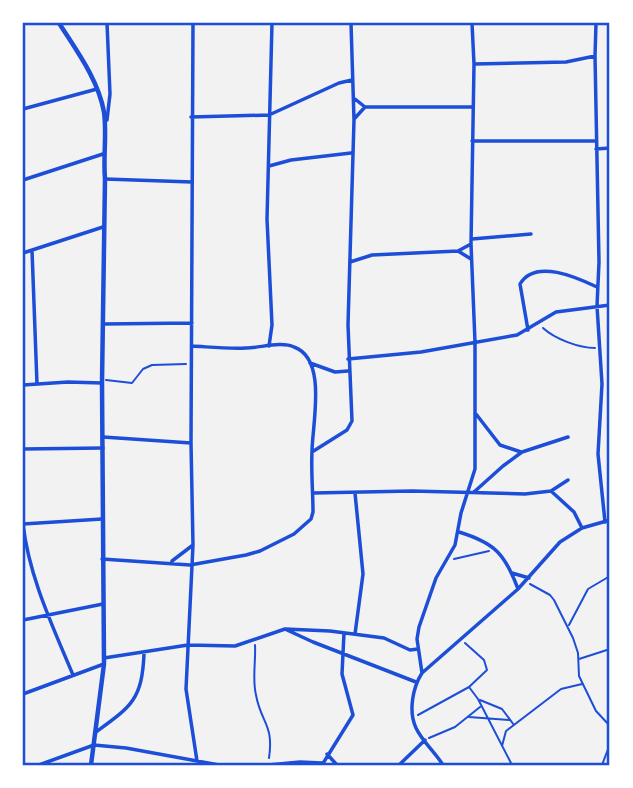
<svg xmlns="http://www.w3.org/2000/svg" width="633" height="788" viewBox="0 0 633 788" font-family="Lato,sans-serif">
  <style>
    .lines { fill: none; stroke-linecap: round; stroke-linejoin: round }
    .path { stroke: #1d4ed8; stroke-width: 2 }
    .minor { stroke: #1d4ed8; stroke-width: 3.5 }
    .tertiary { stroke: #1d4ed8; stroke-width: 4.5 }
    .neatline { fill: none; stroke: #1d4ed8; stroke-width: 2.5 }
  </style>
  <rect width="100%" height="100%" fill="#f2f2f2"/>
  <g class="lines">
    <path class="path" d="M543,328C555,339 579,348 595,348
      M106,380L132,383L143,369L152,365L186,364
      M23,481V518
      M454,559L489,551
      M530,584L550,595L554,600L573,638L578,653L579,676L596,711L610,726
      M569,625L588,589L610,576
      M255,645C256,661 252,679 256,695C261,723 274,724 269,758
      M579,659L610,649
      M469,687L478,699L512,765
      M480,700L502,709L514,725
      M418,715L469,687L487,670L484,660L465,643
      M469,717L509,720
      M429,738L455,727L480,707
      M502,746L506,731L561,689L582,684
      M602,765L610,744"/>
    <path class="minor" d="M193,23L191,443L193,545L186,689L197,761
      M596,23L595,56L599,262L597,306L602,384L598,454L605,522
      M474,64L566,62L595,56
      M355,99L365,107H473
      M23,109L97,89
      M191,117L269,115L339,83L352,80
      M355,118L365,107
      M107,120L110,94L107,23
      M472,141H596
      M596,149L610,148
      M269,166L291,160L351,153
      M105,179L192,182
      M23,180L103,154
      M472,239L531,234
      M32,250L37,384
      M458,251L471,259
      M23,253L103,227
      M350,262L372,255L458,251L471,244
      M103,324L192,323
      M528,330L520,284C535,258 578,278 597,287
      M269,346L272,325L267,219L272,23
      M348,359L421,352L517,335L556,312L610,305
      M310,363L335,372L348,371
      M23,385L68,382L102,383
      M476,414L500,445L521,452
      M103,437L191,443
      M23,449L103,448
      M312,452L347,430L352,421L348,325L354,120L351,23
      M551,491L574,512L582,528
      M474,492L503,466L522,452L568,437
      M313,493L412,491L525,494L551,491L568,480
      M23,524C29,577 53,627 73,675
      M23,524L102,519
      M459,532C495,543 505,554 518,589
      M102,559L190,565L246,555L260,551L294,534L311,519L313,512C313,492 311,472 312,452C312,425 328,359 294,347C281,341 260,348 246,348C228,349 210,347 192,346
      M172,561L193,545
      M512,573L529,578
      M23,620L103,604
      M287,630L313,642L416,682
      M355,634L363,574L355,493
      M104,658L188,645L235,646L285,629L330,631L384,638L410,650L418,649
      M422,673L417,639L419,627L436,578L455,545L461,513L475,469V342L471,244L474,64L472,23
      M23,694L104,664
      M96,732C132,706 142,699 144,654
      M327,754L337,765
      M39,765L94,745L126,748L219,765
      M268,765L300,762L322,763
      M322,765L353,715L342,674L344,633
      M399,765L425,740
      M443,765C435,752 422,741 416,728C408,711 413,687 422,673L518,589L560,542L582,528L610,520"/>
    <path class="tertiary" d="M59,23C76,50 98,79 104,112C107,134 103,157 105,179L102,383L104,664L91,765"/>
  </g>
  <rect width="633" height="788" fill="none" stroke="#ffffff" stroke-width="49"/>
  <rect x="24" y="24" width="584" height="740" class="neatline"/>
</svg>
